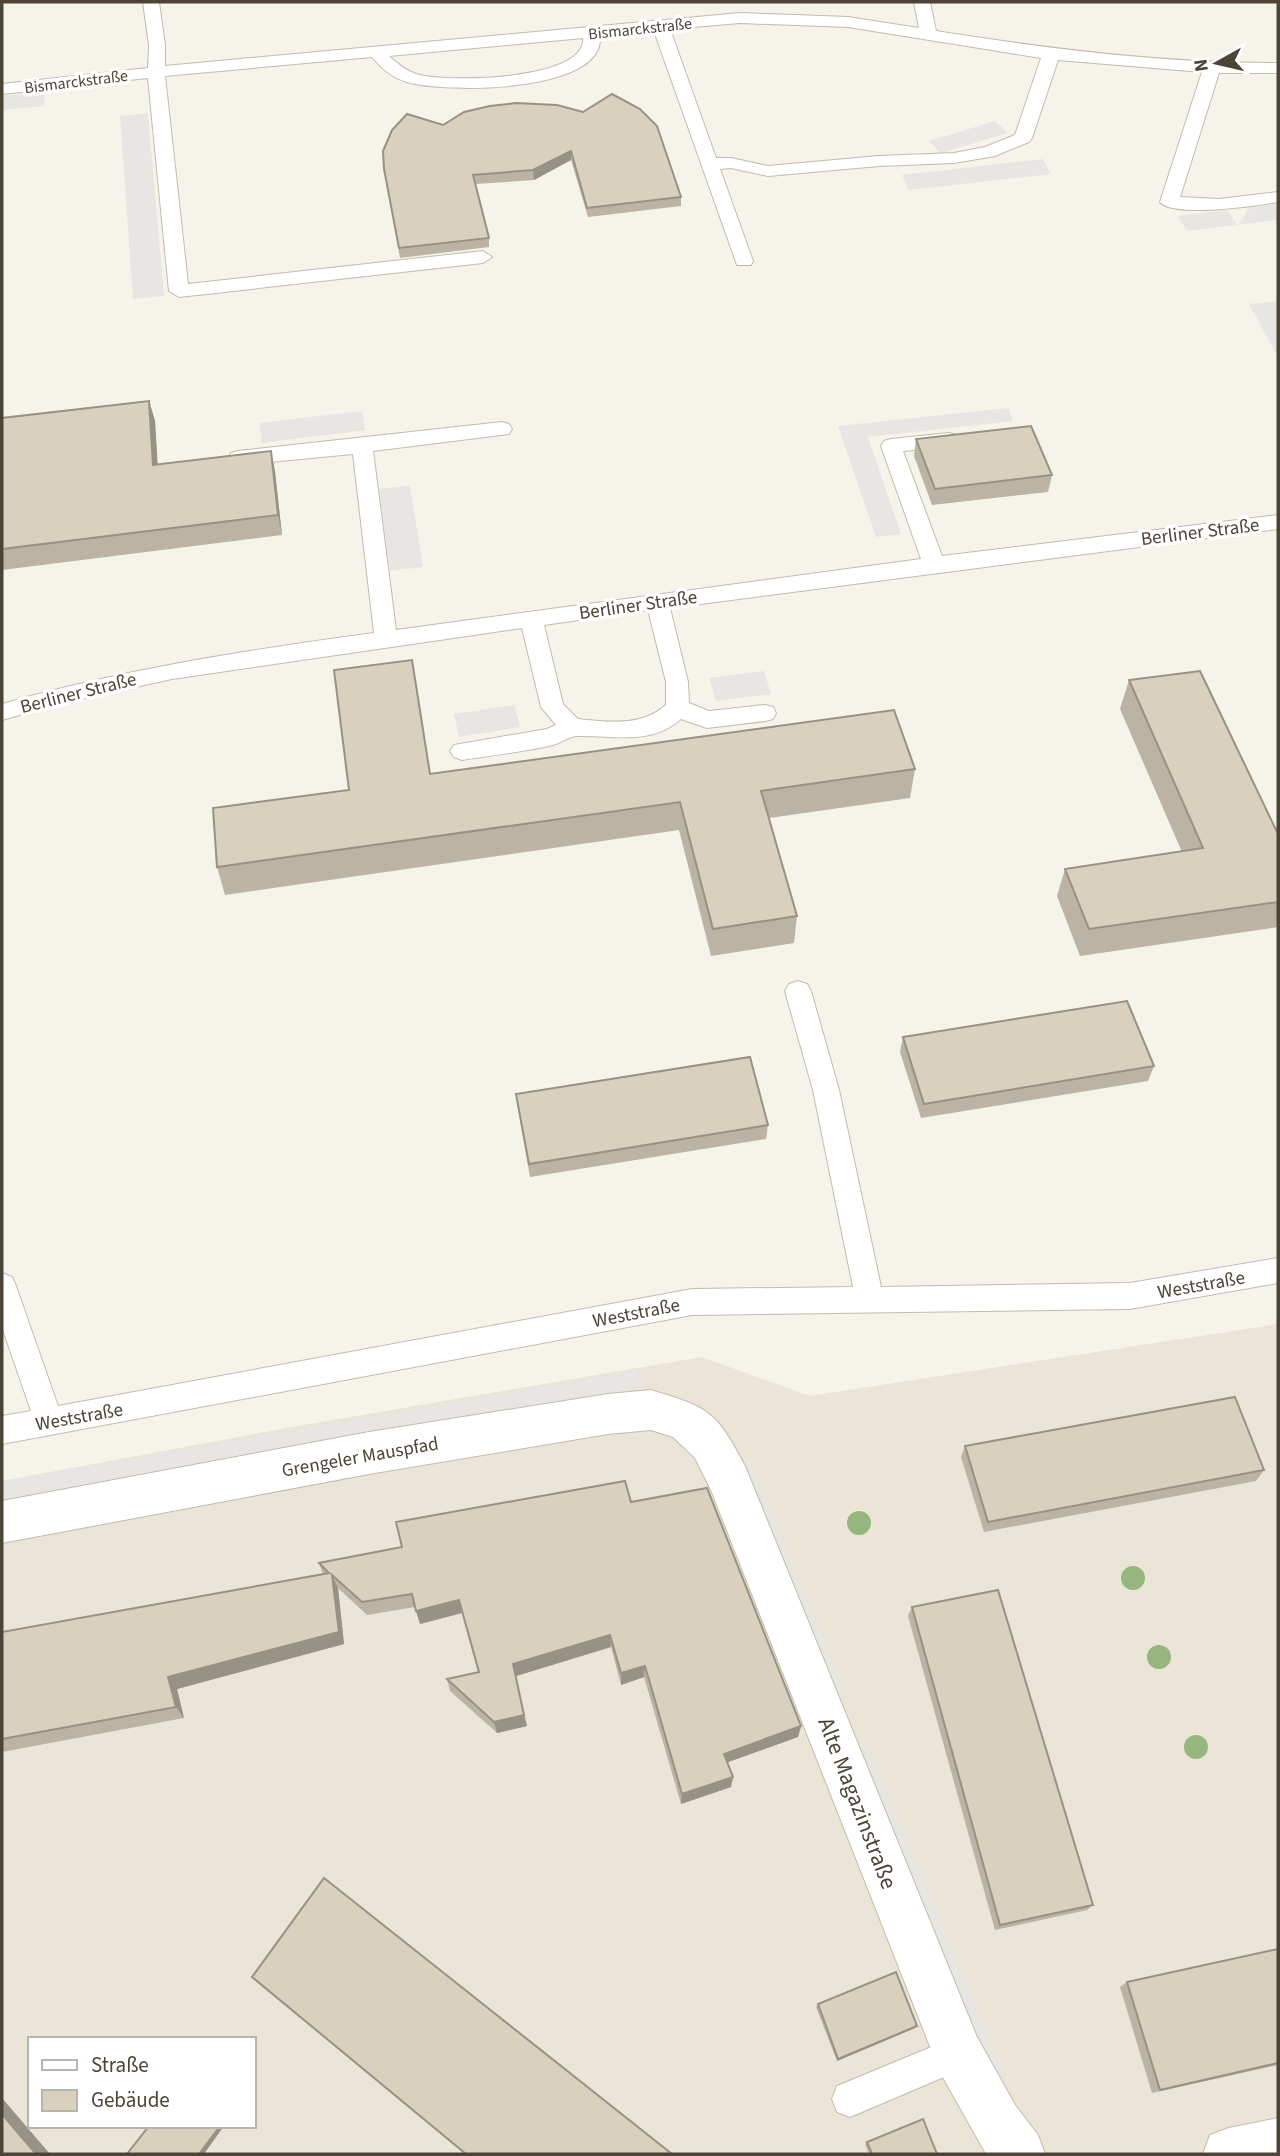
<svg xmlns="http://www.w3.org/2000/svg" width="1280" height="2156" viewBox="0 0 1280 2156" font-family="'Source Sans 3',sans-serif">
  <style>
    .residential { fill: #ebe5d8; fill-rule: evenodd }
    .parking { fill: #e8e6e2 }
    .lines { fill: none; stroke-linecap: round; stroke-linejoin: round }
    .service-casing { stroke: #c3bcac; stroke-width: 2 }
    .minor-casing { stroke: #c3bcac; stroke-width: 2 }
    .service { fill: #fff; fill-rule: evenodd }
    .minor { fill: #fff; fill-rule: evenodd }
    .tree { fill: #95b67d }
    .wall { fill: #bbb3a3 }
    .shaded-wall { fill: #989285 }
    .building { fill: #d9d0be; stroke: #989285; stroke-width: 2 }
    .labels { text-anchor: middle; stroke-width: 7; stroke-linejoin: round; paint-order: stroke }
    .far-street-label { font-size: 16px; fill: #4c4437; stroke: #fff }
    .street-label { font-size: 19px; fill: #4c4437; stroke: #fff }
    .near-street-label { font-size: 23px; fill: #4c4437; stroke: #fff }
  </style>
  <rect width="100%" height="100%" fill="#f6f3ea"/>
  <path class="residential" d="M1278,1324V2154H2V1481L292,1427L702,1357L810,1396ZM30,2039H254V2126H30Z"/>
  <path class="parking" d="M44,92L45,106L2,110V96Z
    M148,113L164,296L133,299L120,116Z
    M995,121L1008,133L941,153L929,141Z
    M1043,159L1051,174L909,190L902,175Z
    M1278,204V220L1238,225L1250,207Z
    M1227,210L1237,225L1187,231L1178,216Z
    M1278,301V357L1249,304Z
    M1008,408L1013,421L868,437L901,534L876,537L838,426Z
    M362,411L365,430L262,443L259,423Z
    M410,485L423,567L390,571L379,489Z
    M764,671L771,694L716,701L709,678Z
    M514,705L520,727L459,737L454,714Z
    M638,1370L646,1397L2,1512V1481Z
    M749,1458L844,1689L828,1695L734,1463Z
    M866,1741L1004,2075L986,2082L850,1747Z"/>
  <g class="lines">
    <g class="service-casing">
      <path id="service" d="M143,2H159L165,45V66L740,13L848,17L919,28L914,2H930L936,31C1050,49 1162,63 1278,63V73H1219L1180,197L1219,199L1278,192V202C1256,206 1174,218 1160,202L1202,72L1058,60L1032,138L1029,142L995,156L954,163L879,166L768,176L731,168L720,169L753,261L751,265H737L654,31L600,36C605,94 443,93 407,82C393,78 382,69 372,57L165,76L188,284L483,251L492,257L483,263L179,297L169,291L148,78L2,94V84L148,68L149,45ZM740,23L848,27L1041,58L1015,135L985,147L954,153L879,156L768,166L731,158H716L670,29ZM583,38C587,81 444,83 416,74C405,70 397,63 389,56Z
        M502,422L509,424L512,429L509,434L373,451L396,630L921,559L881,446L884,441L891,439L949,433L956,435L959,440L956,445L949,447L903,451L942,556L1278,515V529L670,608L688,682L689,703L709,711L765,705L773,707L776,713L773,719L765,721L707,728L681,719C651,746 614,735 578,736C569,736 561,743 553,745C523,752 492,755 462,760L454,757L450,751L454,745L547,729L556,725L541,707L522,628L172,679L58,704L2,720V704C124,669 248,650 374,633L353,454L238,465L231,463L228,458L231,453L238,451ZM648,610L666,682V705C641,727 609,722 578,719L563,704L544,625Z
        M798,981L807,984L811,991L839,1090L881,1287L1130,1283L1278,1258V1283L1130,1309L692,1315L2,1444V1416L31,1411L2,1327V1273L12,1277L16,1286L58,1406L692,1289L853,1287L813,1090L785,991L789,984Z
        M958,2036L970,2042L976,2054L970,2066L850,2117L837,2112L832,2099L837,2086Z"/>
    </g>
    <g class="minor-casing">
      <path id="minor" d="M651,1390C710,1408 716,1411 745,1466L977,2037L1015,2105L1038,2135L1045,2154H986L940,2072L711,1490L695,1458L673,1437L651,1430L608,1434L369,1474L2,1543V1501L369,1432L608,1394Z
        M1278,2118V2154H1203L1210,2135L1229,2128Z"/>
    </g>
    <use href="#service" class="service"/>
    <use href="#minor" class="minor"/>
  </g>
  <g class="tree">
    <circle cx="859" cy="1523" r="12"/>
    <circle cx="1133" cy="1578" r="12"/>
    <circle cx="1159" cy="1657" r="12"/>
    <circle cx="1196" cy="1747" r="12"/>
  </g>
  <path class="wall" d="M583,112L681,197V206L588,217L571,160L534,180L475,184L489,238V247L400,258L384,169L443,125Z
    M149,401L155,421L157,464L271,451L275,472L282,535L2,570V418Z
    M916,439L1052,475L1048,492L932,505L914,456Z
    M1129,680L1278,832V927L1080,956L1057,896L1065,869L1182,852L1120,709Z
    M915,769L910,798L769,818L797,916L794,943L711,956L679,830L225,895L217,867L349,790L430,774Z
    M903,1037L1154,1066L1148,1081L921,1118L900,1052Z
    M516,1094L768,1125L766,1139L530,1177L518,1109Z
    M965,1446L1264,1470L1256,1481L984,1532L961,1457Z
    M631,1502L801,1726L798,1737L727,1762L733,1777L731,1787L681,1804L644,1677L621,1685L611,1647L516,1676L527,1726L497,1733L450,1691L447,1679L478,1672L462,1613L420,1624L415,1607L367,1615L338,1588L344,1644L177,1689L184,1718L2,1752V1632L323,1574L319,1563Z
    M912,1607L1093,1905L1087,1910L995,1930L908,1616Z
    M1278,1949V2065L1152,2093L1120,1987L1127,1982Z
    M818,2004L917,2026L915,2028L837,2061L816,2007Z
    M867,2142L937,2154H869L865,2144Z"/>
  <path class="shaded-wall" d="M571,151V160L534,180L533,170Z
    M149,401L155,421L159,485L153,465Z
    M271,451L275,472L282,535L278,515Z
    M332,1575L338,1588L344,1644L177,1689L184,1718L176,1707L168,1677Z
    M459,1600L462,1613L420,1624L416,1611Z
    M610,1635L611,1647L516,1676L513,1664Z
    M645,1666L644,1677L621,1685V1673Z
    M524,1715L527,1726L497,1733L494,1722Z
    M801,1726L798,1737L723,1764L724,1754Z
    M733,1777L731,1787L681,1804L682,1794Z
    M917,2026L915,2028L837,2061L838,2059Z
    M2,2098L50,2154H36L2,2114Z
    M220,2126H224L204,2154H199Z"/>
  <path class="building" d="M612,94L640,109L657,126L681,197L587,208L571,151L533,170L473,175L489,238L399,248L384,169L383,151L392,130L407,114L443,125L464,112L490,106L516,103L557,105L583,112Z
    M149,401L153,465L271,451L278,515L2,549V418Z
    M1031,426L1052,475L935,489L916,439Z
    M412,660L430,774L894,710L915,769L761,791L797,916L713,929L680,802L217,867L213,808L349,790L334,670Z
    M1200,671L1277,832H1278V902L1089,929L1065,869L1203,848L1129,680Z
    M1127,1001L1154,1066L924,1104L903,1037Z
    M750,1057L768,1125L529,1164L516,1094Z
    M1235,1397L1264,1470L988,1522L965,1446Z
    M625,1481L631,1502L707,1488L801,1726L724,1754L733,1777L682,1794L645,1666L621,1673L610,1635L513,1664L524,1715L494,1722L447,1679L479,1672L459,1600L416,1611L412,1594L362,1602L332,1575L339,1632L168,1677L176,1707L2,1739V1632L329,1573L319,1563L402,1547L396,1522Z
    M998,1590L1093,1905L1000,1925L912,1607Z
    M324,1878L672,2154H466L252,1977Z
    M1278,1949V2063L1160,2090L1127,1982Z
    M896,1972L917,2026L838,2059L818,2004Z
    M2,2114L36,2154H2Z
    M923,2119L937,2154H872L867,2142Z
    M149,2126H220L199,2154H127Z"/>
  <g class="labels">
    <g class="far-street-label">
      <text transform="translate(640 28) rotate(-6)" y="6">Bismarckstraße</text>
      <text transform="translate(76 81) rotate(-7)" y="6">Bismarckstraße</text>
    </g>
    <g class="street-label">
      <text transform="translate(1200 531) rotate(-7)" y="7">Berliner Straße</text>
      <text transform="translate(638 604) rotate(-8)" y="7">Berliner Straße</text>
      <text transform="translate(78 692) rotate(-14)" y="7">Berliner Straße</text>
      <text transform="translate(1201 1284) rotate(-10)" y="7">Weststraße</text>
      <text transform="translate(636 1312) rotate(-11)" y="7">Weststraße</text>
      <text transform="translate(79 1416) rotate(-10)" y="7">Weststraße</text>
      <text transform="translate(360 1456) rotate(-10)" y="7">Grengeler Mauspfad</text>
    </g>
    <g class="near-street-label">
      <text transform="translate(858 1803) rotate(69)" y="8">Alte Magazinstraße</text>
    </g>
  </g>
  <rect width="1280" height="2156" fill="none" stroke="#4c4437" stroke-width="7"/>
  <rect x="28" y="2037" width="228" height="91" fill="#ffffff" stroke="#b7b4af" stroke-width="2"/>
  <rect x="42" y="2060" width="35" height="10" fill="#ffffff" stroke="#b7b4af" stroke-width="2"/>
  <text x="91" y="2072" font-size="21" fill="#4c4437">Straße</text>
  <rect x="42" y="2090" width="35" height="21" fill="#d9d0be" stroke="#b7b4af" stroke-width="2"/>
  <text x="91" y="2107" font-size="21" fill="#4c4437">Gebäude</text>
  <g transform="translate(1217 63) rotate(262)" stroke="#ffffff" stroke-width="5" paint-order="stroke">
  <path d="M0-5L12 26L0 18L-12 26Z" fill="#4c4437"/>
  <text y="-10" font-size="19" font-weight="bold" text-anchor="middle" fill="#4c4437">N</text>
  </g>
</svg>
